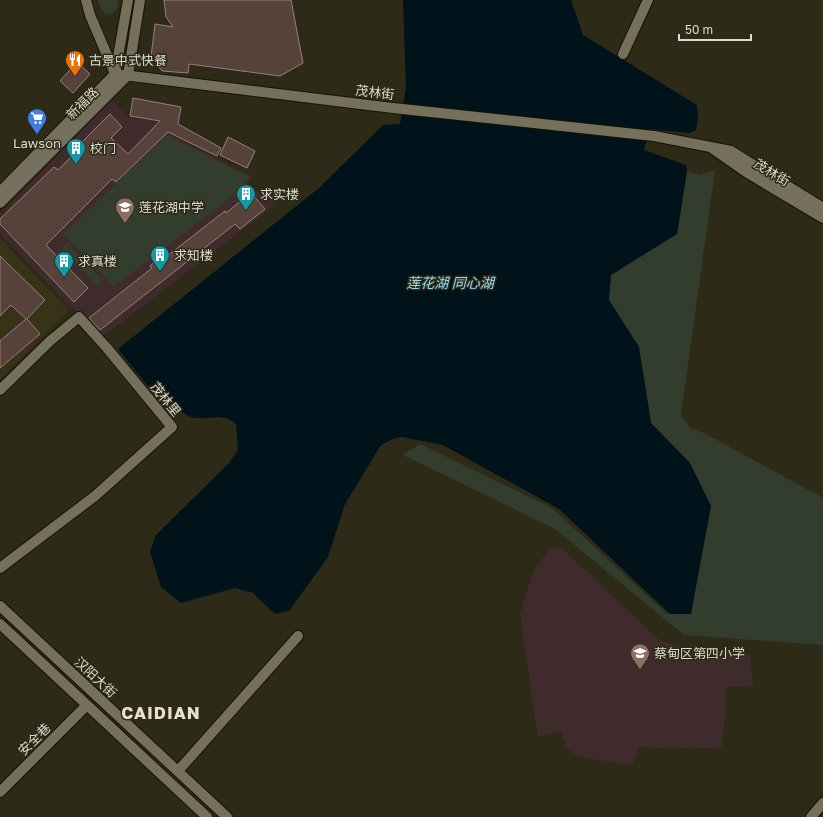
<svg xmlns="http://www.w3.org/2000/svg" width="823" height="817" viewBox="0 0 823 817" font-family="'Golos Text','Noto Sans SC',sans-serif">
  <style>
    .built { fill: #383219 }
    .education { fill: #3f2b2c }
    .green { fill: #333d2d }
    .water { fill: #00121a }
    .building { fill: #56413b; stroke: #978079 }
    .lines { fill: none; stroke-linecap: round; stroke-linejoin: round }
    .minor-casing { stroke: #161303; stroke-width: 12 }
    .minor { stroke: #74705c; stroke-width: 10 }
    .labels { text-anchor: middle; stroke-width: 3; stroke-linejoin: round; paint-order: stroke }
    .poi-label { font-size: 13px; fill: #dddbd0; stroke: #2e2a18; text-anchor: start }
    .street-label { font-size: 13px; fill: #dddbd0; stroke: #2e2a18 }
    .water-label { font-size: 14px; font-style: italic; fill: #96dcf3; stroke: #2e2a18 }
    .district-label { font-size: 17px; font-weight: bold; letter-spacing: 1px; fill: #e6e1ca; stroke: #2e2a18 }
  </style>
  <rect width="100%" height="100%" fill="#2e2a18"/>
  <path class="built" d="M0,238L69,311L0,379Z"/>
  <path class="education" d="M112,100L128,117L157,122L173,136L252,176L247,185L276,204L101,338L0,234V214Z
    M562,548L659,640L699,653L750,654L753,686L725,687V720L721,749L639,747L632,765L578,757L567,748L561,730L538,737L520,614L534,570L549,550Z"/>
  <path class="green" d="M98,0H118L117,9L110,15C101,13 100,8 98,0Z
    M167,135L249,177L243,188L114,287L63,234Z
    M715,170L681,415L690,428L704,433L823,498V645L684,635L555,529L403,455L420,444L552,508L667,614H691L690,463L651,423L639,347L609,300L611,275L677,234L687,171L699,175Z
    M68,243L103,280L97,286L62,249Z"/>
  <path class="water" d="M403,0H571L583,35L697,105L698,117L696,130L689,133L650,129L644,150L686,165L687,171L677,234L611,275L609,300L639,347L651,423L690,463L711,506L691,614H670L559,509L443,445L402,437L393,439L381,445L345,504L328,557L289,611L275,614L253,593L235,588L181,603L161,587L150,552L156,535L229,463L238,450L236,424C224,413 210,419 195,418C187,417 179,410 173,405L167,410L118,349L319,188L383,125L400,124L406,87Z"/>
  <path class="building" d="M164,0H291L303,63L280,76L189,64L188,73L162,71L151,57L155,24L173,27L166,17Z
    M77,62L90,74L73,93L60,81Z
    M133,98L181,107L178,124L221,148L217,156L168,132L116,182L112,179L46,245L88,288L74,302L0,224V219L54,167L58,170L82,146L80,144L110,114L122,127L111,138L128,154L160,121L130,116Z
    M228,137L255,151L247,168L220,155Z
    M251,193L265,209L240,229L235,224L100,330L89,318L152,268L150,266L164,254L166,257L225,211L226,213Z
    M0,256L45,300L27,319L40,334L0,368V341L26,319L11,305L0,316Z"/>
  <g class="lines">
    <g class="minor-casing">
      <path id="minor" d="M86,0L90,15L115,74
        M623,54L648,0
        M115,74L393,108L654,136L731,151L823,208
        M713,149L746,172L823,218
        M0,192L115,74L128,0
        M0,203L128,75L140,0
        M0,390L50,341L79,317L107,348L172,427L95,496L0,568
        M0,606L227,817
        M0,624L207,817
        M178,771L298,636
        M0,792L87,705
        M811,817L823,803"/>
    </g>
    <use href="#minor" class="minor"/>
  </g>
  <defs>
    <g id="restaurant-pin" transform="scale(1)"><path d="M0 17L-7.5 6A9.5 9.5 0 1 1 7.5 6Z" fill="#e8710a" stroke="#2e2a18"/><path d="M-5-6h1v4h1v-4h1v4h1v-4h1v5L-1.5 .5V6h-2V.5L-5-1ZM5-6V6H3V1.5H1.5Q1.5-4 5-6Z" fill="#fff"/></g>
    <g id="supermarket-pin" transform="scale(1)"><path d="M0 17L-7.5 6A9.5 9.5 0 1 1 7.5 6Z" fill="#3f7fe0" stroke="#2e2a18"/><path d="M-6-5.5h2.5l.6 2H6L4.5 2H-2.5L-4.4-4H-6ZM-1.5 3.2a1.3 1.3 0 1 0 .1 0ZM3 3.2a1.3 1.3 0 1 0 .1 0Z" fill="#fff"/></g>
    <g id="building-pin" transform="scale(1)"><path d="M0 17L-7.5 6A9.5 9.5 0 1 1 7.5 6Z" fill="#0f9aa8" stroke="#2e2a18"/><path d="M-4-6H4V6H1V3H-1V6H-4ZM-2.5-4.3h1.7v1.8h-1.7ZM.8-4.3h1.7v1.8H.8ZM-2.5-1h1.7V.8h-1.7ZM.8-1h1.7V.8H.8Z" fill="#fff"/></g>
    <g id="school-pin" transform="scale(1)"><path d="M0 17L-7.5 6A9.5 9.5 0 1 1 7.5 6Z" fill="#8d6e63" stroke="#2e2a18"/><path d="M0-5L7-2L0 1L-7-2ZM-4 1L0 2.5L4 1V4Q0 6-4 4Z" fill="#fff"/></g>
  </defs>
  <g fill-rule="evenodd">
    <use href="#restaurant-pin" x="75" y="60"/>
    <use href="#supermarket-pin" x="37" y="118"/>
    <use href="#building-pin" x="76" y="148"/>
    <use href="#building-pin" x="246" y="194"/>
    <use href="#school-pin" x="125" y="207"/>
    <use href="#building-pin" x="160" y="255"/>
    <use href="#building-pin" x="64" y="261"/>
    <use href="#school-pin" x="640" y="653"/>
  </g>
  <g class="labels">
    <g class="poi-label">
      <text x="89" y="65">古景中式快餐</text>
      <text x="37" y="148" text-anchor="middle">Lawson</text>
      <text x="90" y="153">校门</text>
      <text x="260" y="199">求实楼</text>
      <text x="139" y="212">莲花湖中学</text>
      <text x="174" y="260">求知楼</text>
      <text x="78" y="266">求真楼</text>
      <text x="654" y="658">蔡甸区第四小学</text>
    </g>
    <g class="street-label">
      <text transform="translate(375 92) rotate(7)" y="5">茂林街</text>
      <text transform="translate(82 103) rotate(-45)" y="5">新福路</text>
      <text transform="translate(772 172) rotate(31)" y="5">茂林街</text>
      <text transform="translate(166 399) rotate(51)" y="5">茂林里</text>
      <text transform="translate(96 677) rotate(43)" y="5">汉阳大街</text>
      <text transform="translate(34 739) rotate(-45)" y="5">安全巷</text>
    </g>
    <g class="water-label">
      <text x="450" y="288">莲花湖 同心湖</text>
    </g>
    <g class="district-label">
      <text x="161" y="719">CAIDIAN</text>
    </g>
  </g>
  <path d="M679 34v6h72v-6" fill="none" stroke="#dddbd0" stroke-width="2"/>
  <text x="685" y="34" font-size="12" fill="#dddbd0" stroke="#2e2a18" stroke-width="3" paint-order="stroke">50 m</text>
</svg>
